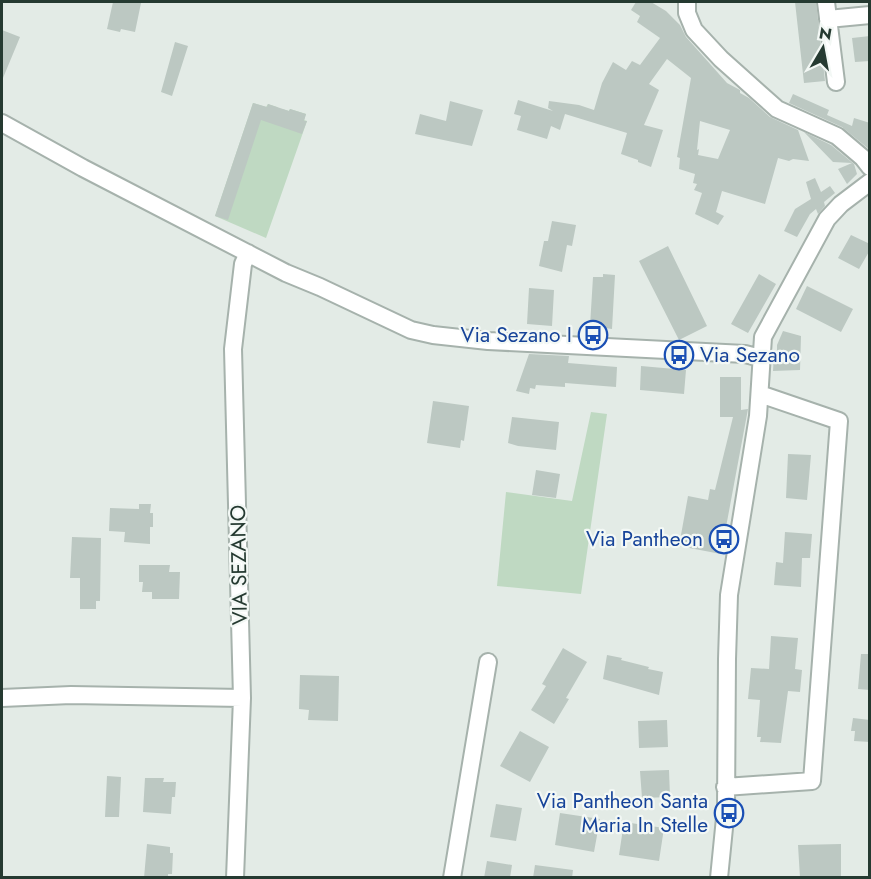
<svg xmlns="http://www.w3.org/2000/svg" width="871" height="879" viewBox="0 0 871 879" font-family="Jost,sans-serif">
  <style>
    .green { fill: #bfd9c2 }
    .building { fill: #bcc8c2; fill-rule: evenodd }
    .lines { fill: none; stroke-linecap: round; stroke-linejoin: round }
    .minor-casing { stroke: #a6b2ac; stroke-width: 20 }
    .minor { stroke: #fff; stroke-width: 16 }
    .labels { text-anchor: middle; stroke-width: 4.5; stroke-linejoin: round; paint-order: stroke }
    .transit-label { font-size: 21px; fill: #164399; stroke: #f3f8f5; text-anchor: end }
    .street-label { font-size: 21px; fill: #253a31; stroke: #f3f8f5 }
  </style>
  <rect width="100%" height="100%" fill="#e3ebe6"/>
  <path class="green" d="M253,103L266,107L268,104L277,107L281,111L282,109L289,111L290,109L306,114L304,120L307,121L266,238L215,216Z
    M591,412L607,414L581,594L497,586L506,492L572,501Z"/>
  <path class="building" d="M113,2L141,3L135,32L121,29L120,32L107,29Z
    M636,2H651L666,11L680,25L686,37L727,83L740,90V93L749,98L770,117L798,130L809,161L793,159L789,161L778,158L765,204L722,191L716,212L724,216L718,225L695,214L702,193L694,190L697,184L693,183L695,174L679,169L680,158L677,157L691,78L667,59L649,84L659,90L644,125L663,130L651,167L638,162V160L621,154L627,133L565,114L560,130L551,126L547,139L517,130L521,116L514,114L518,100L553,111L548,108L549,101L579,105L594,110L602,83L613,62L626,70L632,61L640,65L660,38L637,22L640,16L631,10ZM700,121L730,130L718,159L698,155L699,149L697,150Z
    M795,2H816L825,81L804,83Z
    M2,30L20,37L3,78H2Z
    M870,36V61L855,62L852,38Z
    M175,42L188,46L172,96L161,92Z
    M793,94L829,110L827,115L852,126L854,118L870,123V150L842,127L789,103Z
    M450,101L483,110L472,146L415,134L420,114L446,121Z
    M253,103L267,107L268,104L289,111L290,109L306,114L304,121H307L302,134L261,120L228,220L215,216Z
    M804,132L831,145L854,164L857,174L847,184L838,169L852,163L833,162Z
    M815,178L821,192L830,186L835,193L824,202L825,206L818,214L816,209L810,214L797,237L784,231L795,209L811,199L806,182Z
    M552,221L576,225L572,246L567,245L562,272L539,266L544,241H548Z
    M851,235L870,244V250L859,269L838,258Z
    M668,246L707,326L679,340L639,261Z
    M603,274L615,275L612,329L590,326L593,277H603Z
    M759,274L776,284L748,333L731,324Z
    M807,286L853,309L841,332L796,309Z
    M529,288L554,290L552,326L527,324Z
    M783,331L801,336L800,370L773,371L774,354H777V345Z
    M529,354L569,356L568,363L617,367L616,387L565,383V387L536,385L535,389L530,388L529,394L516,391Z
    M641,366L686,370L684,394L640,390Z
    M720,377H741V410L748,409L721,554L679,546L688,496L708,500L710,489L715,490L733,417H720Z
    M433,401L469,406L464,441L461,440L460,448L427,443Z
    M512,417L559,422L556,450L518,446L508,443Z
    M788,454L811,455L807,500L786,498Z
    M536,470L560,474L556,498L532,495Z
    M139,504H151L150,513H153V527H150V544L124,542L125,532L109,531L110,508L139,509Z
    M785,532L812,534L810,558H802L801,587L774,585L776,562L783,563Z
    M72,537L101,538L100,601H96V609H80V578H70Z
    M139,565H170L169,572H180L179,599H152V592H142L143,582H139Z
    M771,636L798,638L795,669L802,670L800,692L788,691L781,743L760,742L761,737H757L760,700L748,699L751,668L769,669Z
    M563,648L587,662L566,698L569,699L554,724L531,710L546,686L542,684Z
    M861,654H870V690L858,689Z
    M607,655L622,658L621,660L649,667L648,669L663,672L659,695L603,679Z
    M300,675L339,676L338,721L308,720L309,710L299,709Z
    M853,718L870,720V742L854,741L855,731H851Z
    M667,720L668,747L639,748L638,721Z
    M520,731L549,747L530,782L500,766Z
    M669,770L670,797L642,798L640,771Z
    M107,776L121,777L119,817H105Z
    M145,778H164L163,782H176L175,797H172L171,814L143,812Z
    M496,804L522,808L516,841L490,837Z
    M560,813L600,819L594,852L555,845Z
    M624,822L664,828L659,861L619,855Z
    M147,844L170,847V853H173L172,874H168V878H144Z
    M841,844V878H800L798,845Z
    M487,861L512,865L510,878H484Z
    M535,865L573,870L572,878H533Z"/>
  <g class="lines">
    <g class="minor-casing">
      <path id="minor" d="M687,2V13L694,30L721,59L777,109L837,136L863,158L870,167
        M826,2L836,82
        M828,19L870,15
        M2,123L83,168L286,273L320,287L411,330L433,335L488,341L745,354L761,358
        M2,698L71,695L242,698
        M725,787L812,781L839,421L760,394
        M235,878L242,698L233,349L243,264L248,253
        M452,878L488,662
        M719,878L726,808L727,659L729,595L758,416L763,337L827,219L841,204L870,182"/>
    </g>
    <use href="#minor" class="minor"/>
  </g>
  <defs>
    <g id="bus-ring" transform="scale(1.5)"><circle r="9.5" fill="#f3f8f5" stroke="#1a4fb4" stroke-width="1.5"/><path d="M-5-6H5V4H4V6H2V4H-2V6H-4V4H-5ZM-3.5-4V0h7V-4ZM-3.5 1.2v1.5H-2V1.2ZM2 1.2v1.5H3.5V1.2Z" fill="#1a4fb4"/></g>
  </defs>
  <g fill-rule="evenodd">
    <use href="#bus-ring" x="593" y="335"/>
    <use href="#bus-ring" x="679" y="355"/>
    <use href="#bus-ring" x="724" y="539"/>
    <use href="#bus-ring" x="729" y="813"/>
  </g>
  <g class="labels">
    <g class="transit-label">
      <text x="572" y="342">Via Sezano I</text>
      <text x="700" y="362" text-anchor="start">Via Sezano</text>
      <text x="703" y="546">Via Pantheon</text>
      <text x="708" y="808">Via Pantheon Santa<tspan x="708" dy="24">Maria In Stelle</tspan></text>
    </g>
    <g class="street-label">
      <text transform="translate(239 565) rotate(-91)" y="7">VIA SEZANO</text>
    </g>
  </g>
  <rect width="871" height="879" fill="none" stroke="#253a31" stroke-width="6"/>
  <g transform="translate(823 48) rotate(10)" stroke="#f3f8f5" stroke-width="4.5" paint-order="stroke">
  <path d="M0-4.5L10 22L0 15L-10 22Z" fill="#253a31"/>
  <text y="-9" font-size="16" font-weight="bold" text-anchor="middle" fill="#253a31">N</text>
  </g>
</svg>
